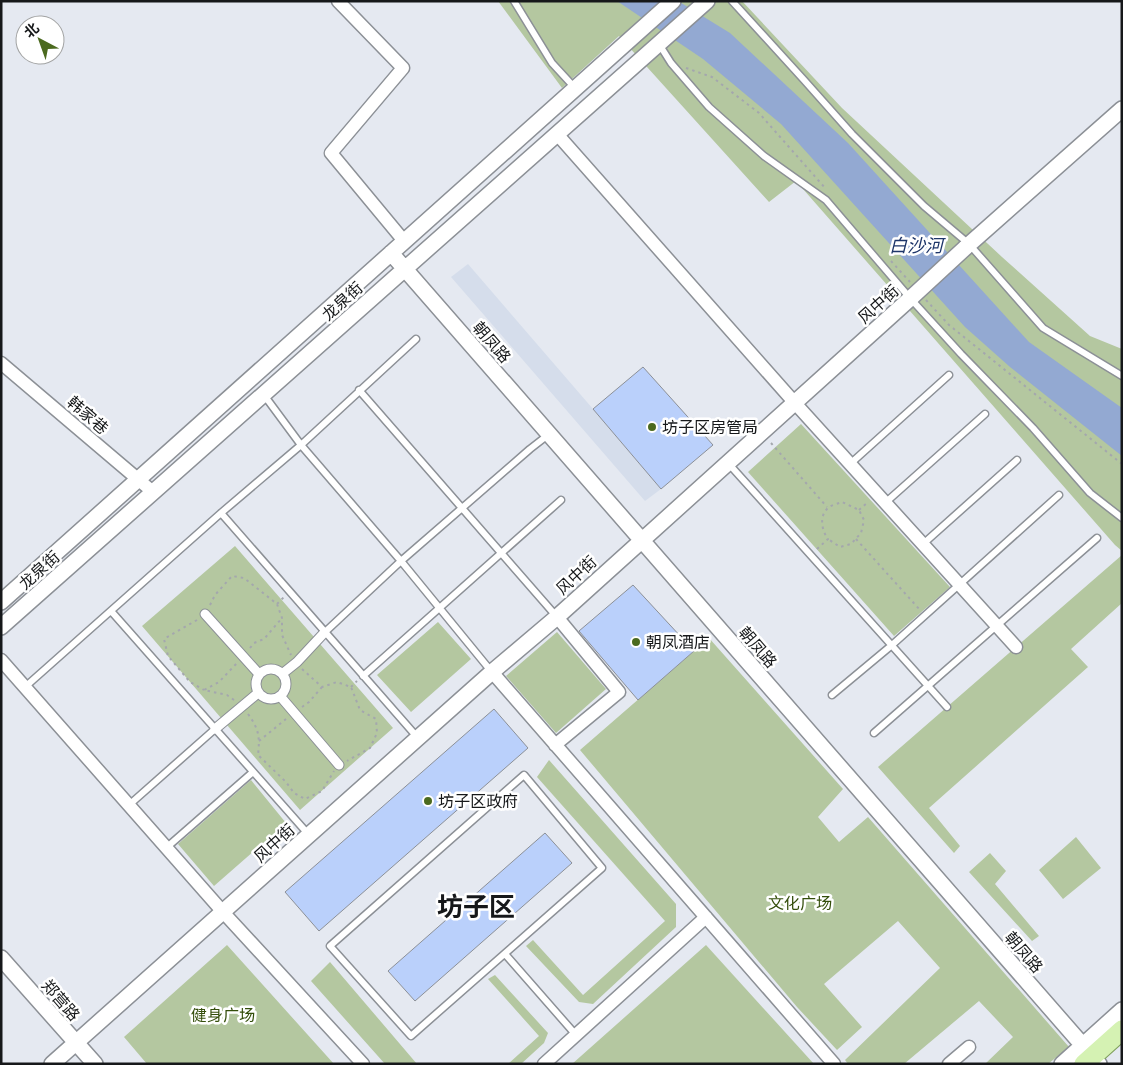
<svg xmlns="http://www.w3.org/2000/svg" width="1123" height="1065" viewBox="0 0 1123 1065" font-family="'PT Sans','Noto Sans SC',sans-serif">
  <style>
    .built { fill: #d5ddeb }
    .green { fill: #b4c7a0 }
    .water { fill: #93a9d2 }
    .building { fill: #bad0fb; stroke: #8c9097 }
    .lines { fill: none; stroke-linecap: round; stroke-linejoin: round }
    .service-casing { stroke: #8c9096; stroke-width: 9 }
    .pedestrian-casing { stroke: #8c9096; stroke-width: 11 }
    .minor-casing { stroke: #8c9096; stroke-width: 15 }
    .tertiary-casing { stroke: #8c9096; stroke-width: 18 }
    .primary-casing { stroke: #80a05d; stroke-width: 21 }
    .path { stroke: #a4a7ad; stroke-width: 2; stroke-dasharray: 2.5 4; stroke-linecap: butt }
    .service { stroke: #fff; stroke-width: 6 }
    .pedestrian { stroke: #fff; stroke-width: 9 }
    .minor { stroke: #fff; stroke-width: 12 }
    .tertiary { stroke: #fff; stroke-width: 15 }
    .primary { stroke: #d5f2b3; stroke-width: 19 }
    .tertiary-bridge-casing { stroke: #8c9096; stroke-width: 18; stroke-linecap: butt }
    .tertiary-bridge { stroke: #fff; stroke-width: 15 }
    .poi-dot { fill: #4b6a1f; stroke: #fff; stroke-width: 2 }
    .labels { text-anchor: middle; stroke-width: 5; stroke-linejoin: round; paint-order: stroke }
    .street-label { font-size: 16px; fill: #16181a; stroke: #fff }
    .poi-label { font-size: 16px; fill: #16181a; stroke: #fff; text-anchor: start }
    .park-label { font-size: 16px; fill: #344e0b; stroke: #fff }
    .water-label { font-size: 18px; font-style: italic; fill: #1d3569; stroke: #fff }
    .town-label { font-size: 26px; font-weight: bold; fill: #16181a; stroke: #fff }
  </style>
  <rect width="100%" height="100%" fill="#e5e9f1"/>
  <path class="built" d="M468,264L593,409L661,489L645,501L451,277Z"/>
  <path class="green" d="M498,1H742L842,108L1002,257L1090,336L1122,349V551L1115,545L796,181L769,202L619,36L562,88Z
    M801,424L950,587L894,636L748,472Z
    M235,546L393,728L300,810L142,626Z
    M1122,555V603L1071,649L1088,667L929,808L960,846L954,853L878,767Z
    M438,622L471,659L411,712L377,675Z
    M557,632L606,689L556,733L506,676Z
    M709,638L843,789L818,817L839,842L868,817L1069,1047L1048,1064H985L1013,1037L979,1001L904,1064H848L845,1060L940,968L898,921L824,984L862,1027L837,1050L797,1007L580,750Z
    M549,760L676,904V927L593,1004L579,1002L526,946L533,940L583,995L665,921L537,777Z
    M251,780L286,823L214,886L178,844Z
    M1076,837L1101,868L1063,899L1039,870Z
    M990,853L1006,871L995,884L1039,936L1032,941L969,872Z
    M227,945L334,1064H147L124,1037Z
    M706,945L814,1064H572Z
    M330,962L417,1064H385L311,981Z
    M495,975L548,1033L544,1043L521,1064H508L539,1036L488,979Z"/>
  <path class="water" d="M617,1H678L730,33L848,143L1029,342L1122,408V456L1010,367L965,327L781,124L703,59Z"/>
  <path class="building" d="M643,367L713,445L661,489L593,409Z
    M633,585L694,651L638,700L579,631Z
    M494,709L528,748L319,931L285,892Z
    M545,833L572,863L415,1001L388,971Z"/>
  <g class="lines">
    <g class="service-casing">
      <path id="service" d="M514,1L552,63L575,88
        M732,1L804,80L852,134L924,206L969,244L1043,328L1122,376
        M659,44L671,63L709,107L764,156L826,200L910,298L961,354L1033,428L1090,493L1122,518
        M359,390L557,617
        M264,395L301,445L401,561L491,671
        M728,463L947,707
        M850,464L949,375
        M885,503L985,414
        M221,513L418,738
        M923,544L1017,460
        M111,611L309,835
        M324,633L401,561L530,449L548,435
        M363,676L561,500
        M25,687L221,513L301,445L416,339
        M832,695L892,645L1059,495
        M874,733L1097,538
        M524,775L602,868L411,1036L330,946Z
        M129,805L215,729
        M166,848L253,772
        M505,954L576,1035"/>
    </g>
    <g class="pedestrian-casing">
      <path id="pedestrian" d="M205,614L259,674
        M256 684a15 15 0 1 1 30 0a15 15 0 1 1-30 0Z
        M282,674L297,662L324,633
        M280,696L339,765
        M215,729L258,693"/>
    </g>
    <g class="minor-casing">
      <path id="minor" d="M338,1L403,68L331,153L404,241
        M557,134L794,402L1016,647
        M1,363L153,492
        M1,660L223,912L363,1064
        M492,672L834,1064
        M555,745L619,692L557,617
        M544,1064L706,917
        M949,1064L969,1047"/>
    </g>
    <g class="tertiary-casing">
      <path id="tertiary" d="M965,248L1122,109
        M391,253L1099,1064
        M1,602L673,1
        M1,627L707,1
        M1,958L95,1064
        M52,1064L492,672L557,617L913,296
        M1062,1064L1122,1010"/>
    </g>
    <g class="primary-casing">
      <path id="primary" d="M1084,1064L1122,1030"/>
    </g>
    <path class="path" d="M686,68L712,77L759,113L826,189
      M891,261L910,282
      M926,300L949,325L1122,464
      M771,443L827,507
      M859,510L868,502
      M856,539L920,610
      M817,549L828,539C822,531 819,517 827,509C830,505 837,504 842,502L859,510L864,520L861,533L851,544L840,547L828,539
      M277,604L284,597
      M210,605L215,595L232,576L244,578L277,604L282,618V635L291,655
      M197,620L164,639L168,656L190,682L204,690
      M250,648L254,643L264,639L282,618
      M302,669L322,687L337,682L351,687L360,710L376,719L377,733L370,748L347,761
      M351,687L357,681
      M234,700L227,695L204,690L219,682L237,663
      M302,707L309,702L322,687
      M248,714C259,729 260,737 258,755L286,782L294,793L305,799L322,791L334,771
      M259,741L286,719"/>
    <use href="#service" class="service"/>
    <use href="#pedestrian" class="pedestrian"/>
    <use href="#minor" class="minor"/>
    <use href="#tertiary" class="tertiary"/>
    <use href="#primary" class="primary"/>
    <g class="tertiary-bridge-casing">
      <path id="tertiary-bridge" d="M913,296L965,248"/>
    </g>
    <use href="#tertiary-bridge" class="tertiary-bridge"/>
  </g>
  <g class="poi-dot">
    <circle cx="652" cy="427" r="5"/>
    <circle cx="636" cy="642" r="5"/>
    <circle cx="428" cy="801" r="5"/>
  </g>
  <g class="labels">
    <g class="street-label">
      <text transform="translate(342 301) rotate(-42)" y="6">龙泉街</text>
      <text transform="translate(878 304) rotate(-42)" y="6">风中街</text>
      <text transform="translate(492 342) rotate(49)" y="6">朝凤路</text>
      <text transform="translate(88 415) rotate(41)" y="6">韩家巷</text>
      <text transform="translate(39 570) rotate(-42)" y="6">龙泉街</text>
      <text transform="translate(576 575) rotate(-43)" y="6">风中街</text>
      <text transform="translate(758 647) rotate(49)" y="6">朝凤路</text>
      <text transform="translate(274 843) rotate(-42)" y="6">风中街</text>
      <text transform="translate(1024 952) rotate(49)" y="6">朝凤路</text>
      <text transform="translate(61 1000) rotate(49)" y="6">郑营路</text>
    </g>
    <g class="poi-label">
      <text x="662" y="433">坊子区房管局</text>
      <text x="646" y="648">朝凤酒店</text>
      <text x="438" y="807">坊子区政府</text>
    </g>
    <g class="park-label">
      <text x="800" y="909">文化广场</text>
      <text x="223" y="1021">健身广场</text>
    </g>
    <g class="water-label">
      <text x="916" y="252">白沙河</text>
    </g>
    <g class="town-label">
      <text x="476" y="916">坊子区</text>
    </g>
  </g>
  <rect width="1123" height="1065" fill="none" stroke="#16181a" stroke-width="5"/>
  <g transform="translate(40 40) rotate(319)"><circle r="24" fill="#ffffff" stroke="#a2a3a3"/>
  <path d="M0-4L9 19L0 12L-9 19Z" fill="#4b6a1f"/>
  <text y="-8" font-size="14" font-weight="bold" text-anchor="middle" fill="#16181a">北</text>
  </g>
</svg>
